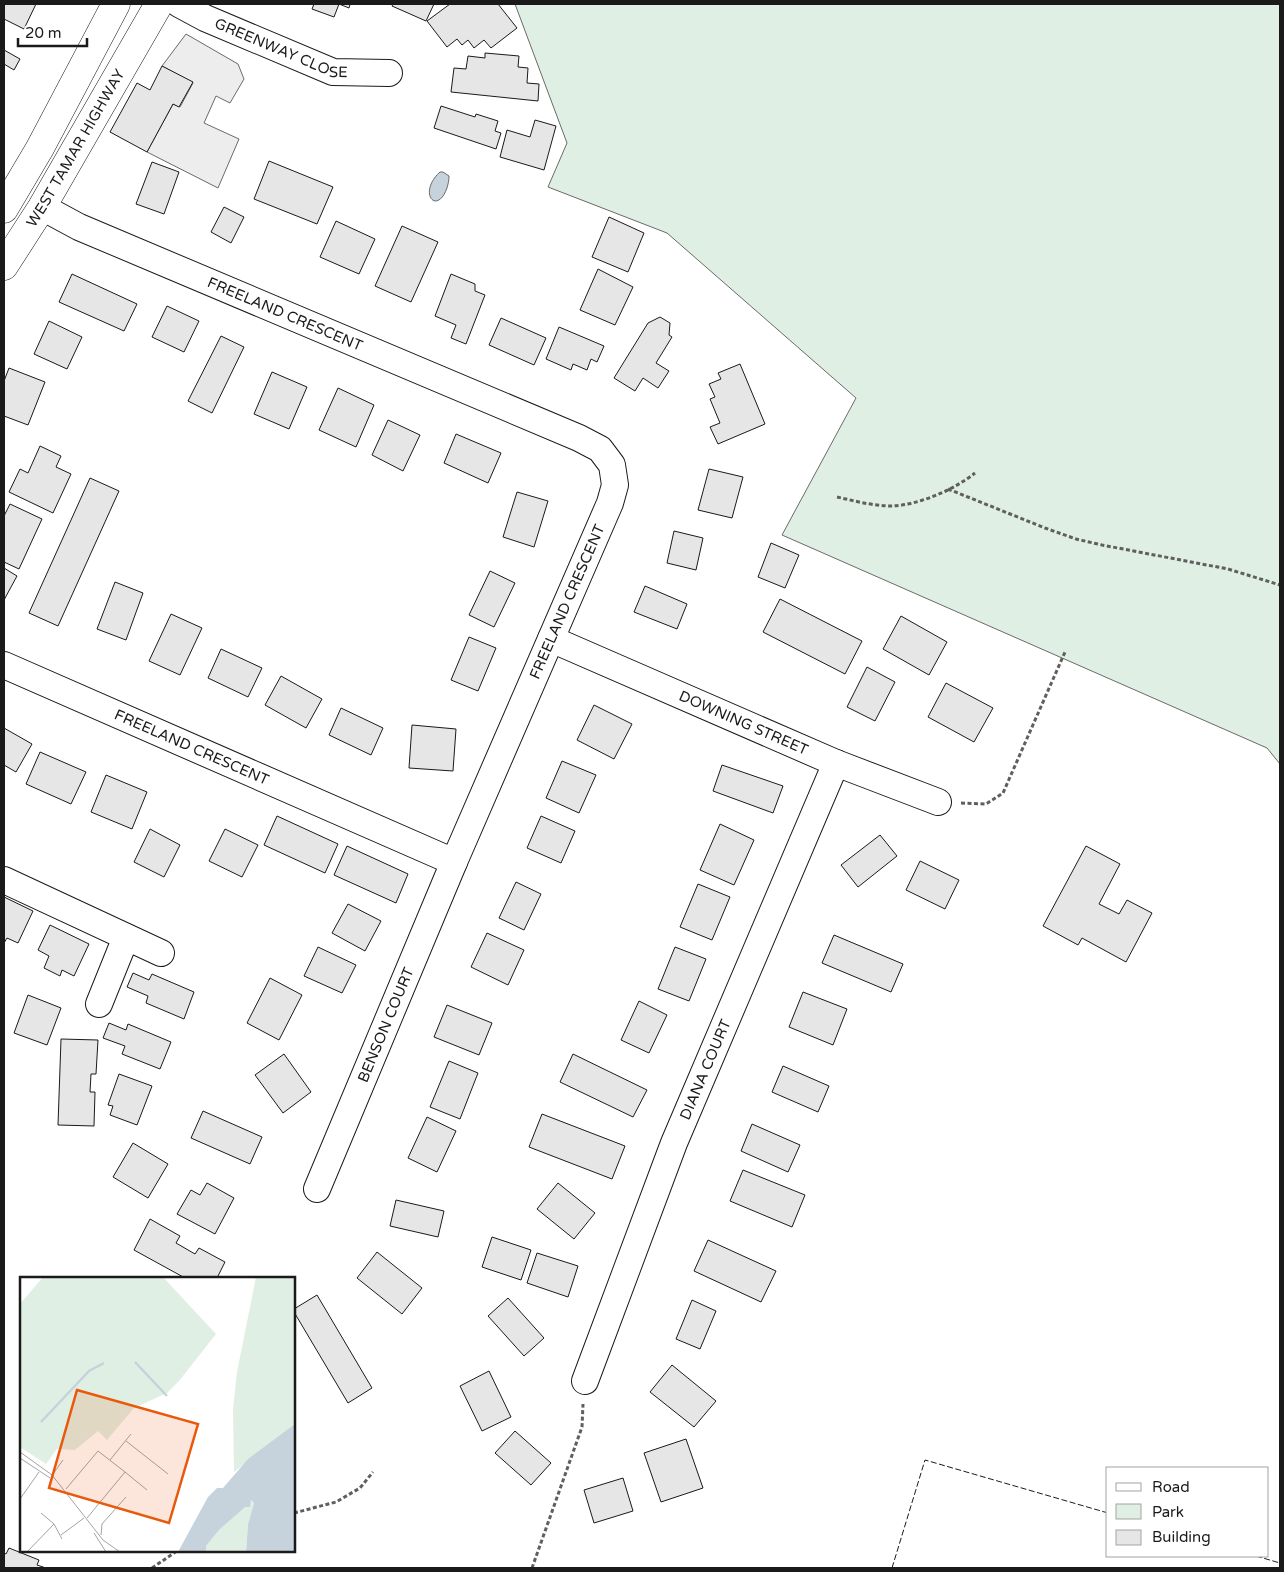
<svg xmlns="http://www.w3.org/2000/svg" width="1284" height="1572" viewBox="0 0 1284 1572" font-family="'Varela Round',sans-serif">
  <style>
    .green { fill: #e0efe3; stroke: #6a6a6a }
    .parking { fill: #ededed; stroke: #6a6a6a }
    .water { fill: #c6d2dc; stroke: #6a6a6a }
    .building { fill: #e6e6e6; stroke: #1a1a1a }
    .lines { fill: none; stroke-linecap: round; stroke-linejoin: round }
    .minor-casing { stroke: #1a1a1a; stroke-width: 28 }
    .highway-casing { stroke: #1a1a1a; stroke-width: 29 }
    .path { stroke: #5f5f5f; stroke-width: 3; stroke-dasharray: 4 2.5; stroke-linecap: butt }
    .minor { stroke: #fff; stroke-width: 26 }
    .highway { stroke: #fff; stroke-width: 28 }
    .fence { stroke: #1a1a1a; stroke-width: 1; stroke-dasharray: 6 2.5; stroke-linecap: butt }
    .labels { text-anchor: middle; stroke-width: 4; stroke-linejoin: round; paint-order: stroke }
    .street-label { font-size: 15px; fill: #1a1a1a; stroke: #fff }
    .inset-river { fill: none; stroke: #c6d2dc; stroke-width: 2.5 }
    .inset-road { fill: none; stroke: #a3a3a3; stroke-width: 1 }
    .view { fill: #e8590c; fill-opacity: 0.15; stroke: #e8590c; stroke-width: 2.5 }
    .inset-edge { fill: none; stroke: #1a1a1a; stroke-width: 2.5 }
  </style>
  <rect width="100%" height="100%" fill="#fff"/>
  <path class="green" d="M515,4H1280V764L1267,748L782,535L856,398L667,233L548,187L567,143Z"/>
  <path class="parking" d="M186,34L238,64L244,79L230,103L216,96L204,123L239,139L218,188L147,152L173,104L180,107L193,83L162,66Z"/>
  <path class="water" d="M440,172H443L449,176C449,181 448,184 447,188C437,216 417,193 440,172Z"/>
  <path class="building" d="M4,4H36L24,29L4,19Z
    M314,4H350L349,8L339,4L334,17L312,9Z
    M393,4H434L426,21L392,6Z
    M450,4H498L517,28L491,48L484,40L474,48L468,40L462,45L457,39L447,47L427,21Z
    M4,50L20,59L14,70L4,64Z
    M485,53L519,56L518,67L528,68L527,83L539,84L538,101L451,92L454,68L466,69L468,56L485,58Z
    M162,66L193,82L179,107L173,104L147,152L110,132L137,83L150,90Z
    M441,106L475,117L476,114L498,121L495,131L501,133L496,149L434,128Z
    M535,120L556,126L544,170L500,157L507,130L530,137Z
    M269,161L333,187L317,224L254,199Z
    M152,162L179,172L164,214L136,204Z
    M224,207L244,217L231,243L211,232Z
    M609,217L644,233L628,272L592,257Z
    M336,221L375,239L359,274L320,257Z
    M402,226L438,242L411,302L375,286Z
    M598,269L633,287L615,325L580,310Z
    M72,274L137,304L124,331L59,302Z
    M451,274L475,284V291L485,295L466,344L451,338L456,325L435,316Z
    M167,306L199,321L184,352L152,337Z
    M660,317L670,323L669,335L672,337L656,363L669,371L658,388L643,378L635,391L614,378L648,323Z
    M501,318L546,338L534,365L489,345Z
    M49,321L82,337L67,369L34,354Z
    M559,327L604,346L597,362L591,359L587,370L573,364L571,370L546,359Z
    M221,336L244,347L212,413L188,401Z
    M740,364L765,424L718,444L710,427L720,423L710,399L715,397L709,384L721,379L718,373Z
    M9,368L45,382L28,425L4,416V381Z
    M272,372L307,387L289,429L254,414Z
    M338,388L374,405L356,447L319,430Z
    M388,420L420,435L403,471L372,455Z
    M456,434L501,453L488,483L444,463Z
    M40,446L61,456L56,467L71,474L53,513L9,492L20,469L28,473Z
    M709,469L743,477L732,518L698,510Z
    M90,478L119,491L58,626L29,613Z
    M517,492L548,501L534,547L503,537Z
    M10,504L42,519L19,569L4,562V516Z
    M674,531L703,538L696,570L667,563Z
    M771,543L799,555L785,588L758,577Z
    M4,568L17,576L4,600Z
    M490,571L515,583L494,627L469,615Z
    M115,582L143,593L126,640L97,629Z
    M645,586L687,604L677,629L634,612Z
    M780,599L862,641L845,674L763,632Z
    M171,614L202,628L180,675L149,661Z
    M901,616L947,642L929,675L883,649Z
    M469,637L496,648L478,691L451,680Z
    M221,649L262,668L248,697L208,678Z
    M867,667L895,682L875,721L847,707Z
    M281,676L322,699L306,728L265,705Z
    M946,683L993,708L974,742L928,717Z
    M594,705L632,724L614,759L577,740Z
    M341,708L383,728L371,755L329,735Z
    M412,725L456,729L453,771L409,768Z
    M4,728L32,744L16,772L4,765Z
    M40,752L86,772L71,804L26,784Z
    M562,761L596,775L579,813L546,798Z
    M722,765L783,786L773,813L713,791Z
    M106,775L147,792L132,829L91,812Z
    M277,816L338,844L325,873L264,845Z
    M541,816L575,831L561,863L527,848Z
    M720,824L754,840L734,885L700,870Z
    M150,829L180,845L164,877L134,862Z
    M225,829L258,845L242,877L209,861Z
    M880,835L897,856L858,887L841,865Z
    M347,846L408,874L396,903L334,875Z
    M1086,846L1120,864L1099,904L1119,914L1127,900L1152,913L1126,962L1082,938L1078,945L1043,926Z
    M920,861L959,880L945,909L906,890Z
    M516,882L541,894L524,930L499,918Z
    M698,884L730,897L712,940L680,927Z
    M4,897L33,911L18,943L7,938L4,943Z
    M348,904L381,921L365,951L332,933Z
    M50,925L89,944L74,976L62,970L60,976L44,968L49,956L38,950Z
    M487,933L524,950L508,985L471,967Z
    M834,935L903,964L891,992L822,963Z
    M318,947L356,965L342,993L304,976Z
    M675,947L706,959L689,1001L658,989Z
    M133,973L149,980L152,974L194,992L184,1019L146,1003L148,996L127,987Z
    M270,978L302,995L279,1040L247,1023Z
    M803,992L847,1009L833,1045L789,1027Z
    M28,995L61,1008L47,1045L14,1033Z
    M639,1001L667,1015L649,1053L621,1040Z
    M447,1005L492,1023L479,1055L434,1037Z
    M109,1023L126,1030L128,1024L171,1042L160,1069L122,1054L125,1046L103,1038Z
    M61,1039L98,1040L96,1074H91L90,1092H95L94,1126L58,1125Z
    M284,1054L311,1092L283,1113L255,1075Z
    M573,1054L647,1090L633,1117L560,1082Z
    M449,1061L478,1073L460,1119L430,1107Z
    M783,1066L829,1086L818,1112L772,1092Z
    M119,1074L152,1086L137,1125L110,1115L113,1106L108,1105Z
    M203,1111L262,1137L250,1164L191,1138Z
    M542,1114L625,1146L612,1179L529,1147Z
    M427,1117L456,1131L437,1172L408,1158Z
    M752,1124L800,1145L788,1172L741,1151Z
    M133,1143L168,1164L148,1198L113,1177Z
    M743,1170L805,1195L792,1227L730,1201Z
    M207,1183L234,1198L215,1234L177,1214L191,1190L200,1195Z
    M558,1183L595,1213L574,1239L537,1209Z
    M396,1200L444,1211L438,1237L390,1226Z
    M150,1219L180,1236L176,1243L195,1254L199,1248L225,1262L217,1278H185L134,1250Z
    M492,1237L531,1250L521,1280L482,1267Z
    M708,1240L776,1271L761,1302L694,1271Z
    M377,1252L422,1288L402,1314L357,1278Z
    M537,1253L578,1266L568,1297L527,1283Z
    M317,1295L372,1388L348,1403L294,1312V1309Z
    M508,1298L544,1338L524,1356L488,1316Z
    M692,1300L716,1311L700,1349L676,1339Z
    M672,1365L716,1401L694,1427L650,1392Z
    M489,1371L511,1417L482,1431L460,1386Z
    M515,1431L551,1463L531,1485L495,1453Z
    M686,1439L703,1488L661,1502L644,1453Z
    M623,1478L633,1511L594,1523L584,1490Z
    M9,1548L39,1560L37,1565L46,1568H4V1553L6,1554Z"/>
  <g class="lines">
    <g class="minor-casing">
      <g id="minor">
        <path id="s1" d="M179,4L205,18L333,72L389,73"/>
        <path id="s2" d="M551,639L836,763L938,802"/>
        <path id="s3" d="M4,665L454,862L610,503L615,485L612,465L600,449L579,438L79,227L42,207"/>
        <path d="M4,880L161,953"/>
        <path d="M99,1004L126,937"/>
        <path id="s4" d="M317,1189L454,862"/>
        <path id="s5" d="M585,1381L674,1143L836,763"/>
      </g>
    </g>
    <g class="highway-casing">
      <g id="highway">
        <path d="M4,209L40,148L116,4"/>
        <path id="s6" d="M4,266L42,207L159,4"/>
      </g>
    </g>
    <path class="path" d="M948,489L1045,528L1076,539L1102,545L1228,569L1280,585
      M837,497C855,501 873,506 892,506C918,505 954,490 975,473
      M961,803L986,804L1003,793L1065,652
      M294,1513L336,1502L360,1488L373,1472
      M152,1568L177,1551
      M532,1568L582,1427L583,1404"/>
    <use href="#minor" class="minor"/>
    <use href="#highway" class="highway"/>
    <path class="fence" d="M1256,1556L1280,1563
      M892,1568L925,1460L1108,1513"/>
  </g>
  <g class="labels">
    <g class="street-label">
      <text dy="5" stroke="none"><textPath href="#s1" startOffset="112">GREENWAY CLOSE</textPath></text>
      <text dy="5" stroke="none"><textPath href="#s6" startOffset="138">WEST TAMAR HIGHWAY</textPath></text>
      <text transform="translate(285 314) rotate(23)" y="5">FREELAND CRESCENT</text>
      <text dy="5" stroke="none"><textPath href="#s3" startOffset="775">FREELAND CRESCENT</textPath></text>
      <text dy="5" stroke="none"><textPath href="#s2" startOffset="210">DOWNING STREET</textPath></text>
      <text dy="5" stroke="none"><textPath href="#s3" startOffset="205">FREELAND CRESCENT</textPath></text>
      <text dy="5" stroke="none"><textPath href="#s4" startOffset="178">BENSON COURT</textPath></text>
      <text dy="5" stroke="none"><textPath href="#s5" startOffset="334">DIANA COURT</textPath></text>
    </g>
  </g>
  <g transform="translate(20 1277)">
    <rect width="275" height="275" fill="#fff"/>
    <path d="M23,0H143L196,57L159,104L147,116L114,131L87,163L78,154L55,173L37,172L26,187L0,170V27ZM236,0H275V147L214,195L213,132L217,95ZM230,223L234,226L228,247L226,275H186V269L199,253L225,229L230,230Z" fill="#e0efe3"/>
    <path d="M275,147V275H226L228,247L234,226L231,223L230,230H225L199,253L186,269V275H158L188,220L197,211H203L228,182Z" fill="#c6d2dc"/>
    <path class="inset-river" d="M115,85L147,119M21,145L69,94L84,86"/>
    <path class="inset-road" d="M106,164L148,197M0,175L32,198L83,263L100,275M0,181L30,201M90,183L111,157M105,195L127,213M33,197L43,183M46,212L78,174L105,195L67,241M0,222L19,195M21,236L34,247L42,262M74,256L86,275M41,258L64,241M81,258L82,247L106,220M7,275L34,247"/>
    <path class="view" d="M57,113L178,147L149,246L29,211Z"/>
    <rect width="275" height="275" class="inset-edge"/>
  </g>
  <rect width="1284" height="1572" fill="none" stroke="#1a1a1a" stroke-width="10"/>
  <rect x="1106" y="1467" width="162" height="90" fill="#ffffff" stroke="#a3a3a3"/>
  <rect x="1116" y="1483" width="25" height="8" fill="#ffffff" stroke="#a3a3a3"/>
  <text x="1152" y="1492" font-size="15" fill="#1a1a1a">Road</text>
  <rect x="1116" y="1504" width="25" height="15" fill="#e0efe3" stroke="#a3a3a3"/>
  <text x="1152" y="1517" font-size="15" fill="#1a1a1a">Park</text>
  <rect x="1116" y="1530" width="25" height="15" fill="#e6e6e6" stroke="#a3a3a3"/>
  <text x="1152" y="1542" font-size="15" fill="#1a1a1a">Building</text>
  <path d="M18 38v8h69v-8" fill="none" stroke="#1a1a1a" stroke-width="2.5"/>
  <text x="25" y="38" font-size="15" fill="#1a1a1a" stroke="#ffffff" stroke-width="4" paint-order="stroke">20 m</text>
</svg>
